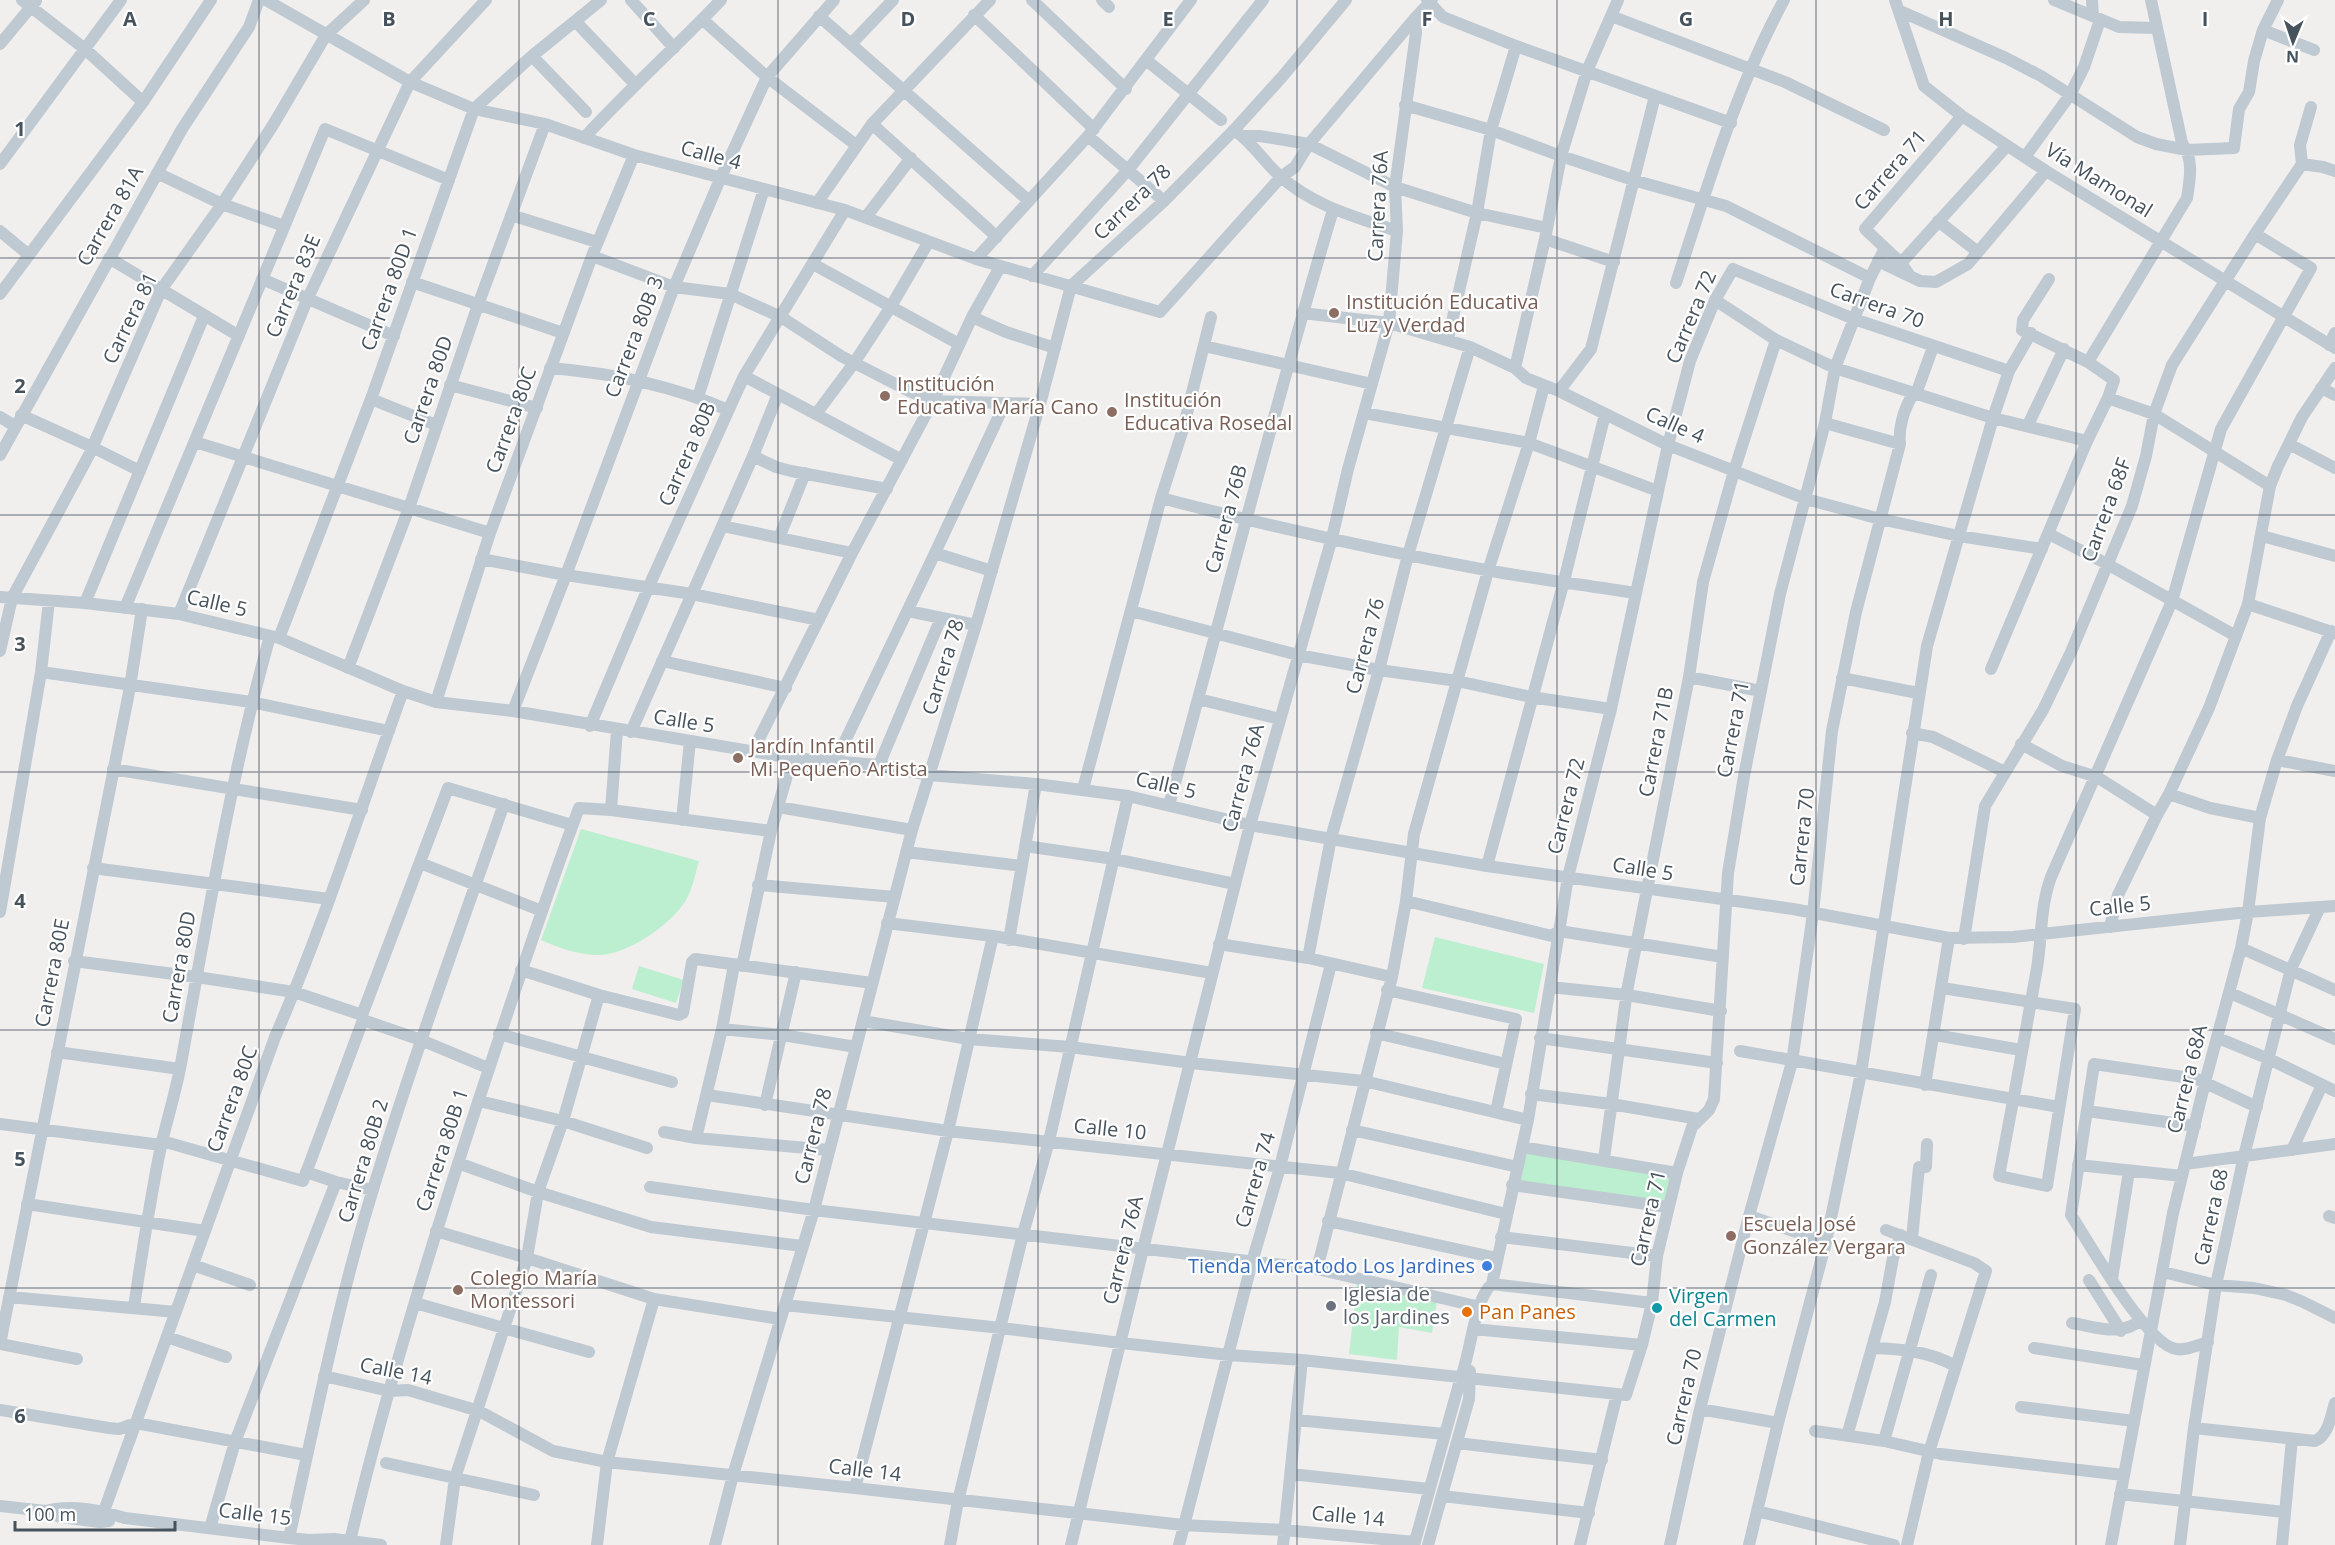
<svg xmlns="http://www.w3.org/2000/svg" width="2335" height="1545" viewBox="0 0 2335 1545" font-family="'Open Sans',sans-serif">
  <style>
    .green { fill: #bcefcf }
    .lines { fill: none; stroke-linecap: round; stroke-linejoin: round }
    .minor { stroke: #bec9d1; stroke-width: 12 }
    .grid { fill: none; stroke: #46525c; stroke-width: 1.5; stroke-opacity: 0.55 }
    .education-dot { fill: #8d6e63; stroke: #fff; stroke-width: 2 }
    .shop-dot { fill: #3f7fe0; stroke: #fff; stroke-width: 2 }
    .worship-dot { fill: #6b7280; stroke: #fff; stroke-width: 2 }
    .culture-dot { fill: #0f9aa8; stroke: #fff; stroke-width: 2 }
    .food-dot { fill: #e8710a; stroke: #fff; stroke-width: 2 }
    .labels { text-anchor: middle; stroke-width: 4.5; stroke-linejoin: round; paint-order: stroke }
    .street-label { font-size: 20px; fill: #46525c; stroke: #fff }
    .education-label { font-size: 20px; fill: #785e54; stroke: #fff; text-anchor: start }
    .shop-label { font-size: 20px; fill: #366cbe; stroke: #fff; text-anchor: end }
    .worship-label { font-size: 20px; fill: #5b616d; stroke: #fff; text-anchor: start }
    .culture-label { font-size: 20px; fill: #0d838f; stroke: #fff; text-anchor: start }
    .food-label { font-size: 20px; fill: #c56008; stroke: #fff; text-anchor: start }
    .grid-label { font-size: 20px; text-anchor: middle; font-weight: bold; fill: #46525c; stroke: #fff; stroke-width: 4.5; stroke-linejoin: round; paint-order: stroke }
  </style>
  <rect width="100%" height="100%" fill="#f1eeee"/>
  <path class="green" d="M581,829L699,861C695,874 693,888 686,900C672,924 627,955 599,955C578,955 559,948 541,940Z
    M1435,937L1544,964L1534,1013L1422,988Z
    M639,966L684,980L676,1003L632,989Z
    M1527,1150L1674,1174L1666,1203L1519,1181Z
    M1357,1283L1437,1301L1432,1333L1399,1327L1397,1360L1349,1354Z"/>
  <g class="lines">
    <path class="minor" d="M22,0L85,49L143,102
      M266,0L410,82L474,109L545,124L634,155L845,210L976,259L1160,312L1281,177L1295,167L1309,144L1415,18L1432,0
      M631,0L674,48
      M1032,0L1126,89
      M1102,0L1109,7
      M1427,0L1443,17L1516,46L1731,123
      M1895,0L1924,86L1962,116L2046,171L2335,348
      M2054,0L2119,27L2156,28
      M2092,0L2093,16
      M1900,11L2006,58L2041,76L2137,137L2156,144L2187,150L2234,148L2239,109L2249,92L2254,61L2263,30L2278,0
      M974,15L1094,129
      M819,16L1029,201
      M1611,16L1785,82L1884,130
      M703,20L767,77L856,145
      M576,22L635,84
      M2263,30L2314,50
      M0,44L36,1
      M851,44L893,0
      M532,56L586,112
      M1146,60L1221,120
      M1405,105L1491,130L1561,156L1633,180L1726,206L1870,278
      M872,124L997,237
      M1238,133C1254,145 1265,163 1280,176C1313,206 1356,217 1397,231
      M1088,136L1164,201
      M1242,136H1260L1309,144L1395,187L1477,213L1547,228
      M584,138C628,90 676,47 721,0
      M2025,157L2070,95L2084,67L2100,20
      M0,164L121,0
      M2302,164L2323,167L2335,171
      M157,173L222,204L284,226
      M817,203L872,124L990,0
      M511,215L597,242
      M866,217L911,158
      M1938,221L1978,252
      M0,231L29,255
      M1545,239L1614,262
      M592,256L674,287L730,294L781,317L841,356L909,391L933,401L1040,404
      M109,258L239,336
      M976,259L1088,136L1191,0
      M1878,261L1920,281L1936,282L1968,264L2046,171
      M1901,263L2007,146
      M813,264L959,344
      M1032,276L1128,170L1263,0
      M1910,276L1901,263L1865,229L1962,116
      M262,279L394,336
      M412,282L563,333
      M1676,283C1707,188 1736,88 1784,0
      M0,294L143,102L211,0
      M1715,300L1776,340L1835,368L1993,418L2087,441
      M1302,313L1389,323L1470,347L1515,368L1526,378L1559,391L1668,445L1806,499L1880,519L1959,536L2042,549
      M972,317L1006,332L1055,348
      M1448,339L1477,213L1491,130L1516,46
      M2329,345L2335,333
      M1204,346L1372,384
      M2088,362L2187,198C2190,179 2194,159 2182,143L2151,0
      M550,368C612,373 671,385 728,410
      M1515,368L1545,239L1561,156L1587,71L1618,0
      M744,376L902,460
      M450,385L537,408
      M2321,388L2335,395
      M1559,391L1591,349L1655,96
      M698,397L764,189
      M2108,398L2154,414L2270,486
      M371,399L436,425
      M1364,413L1529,443L1658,491
      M816,414L854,363L890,308L928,243
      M21,415L92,447L140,471
      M0,417L15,426
      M1825,423L1900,444
      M2028,425L2064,349
      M195,442L490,533
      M2289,444L2335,468
      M0,455L182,129L249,27L259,0
      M753,456L776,467L791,471L887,489
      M1161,498C1268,526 1377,550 1486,570C1535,579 1585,585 1635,593
      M722,526L852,553
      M2049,534L2107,564L2236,636
      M2262,536L2335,556
      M779,538L805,473
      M935,553L992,571
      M481,559L566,575L692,594L819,620
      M0,597L85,603L179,614L279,638L403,691L436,702L513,711L792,758L879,765L929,775L1036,784L1128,796L1250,825L1487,866L1793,909L1949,938L2013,937L2248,912L2335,906
      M85,603L204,316
      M2248,604L2335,633
      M125,608L325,129L449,180
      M908,611L976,625
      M1131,611L1298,655L1379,670L1457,681L1531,697L1611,709
      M179,614L307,300L410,82L486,0
      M279,638L371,399L474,109L532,56L601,0
      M0,651L12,598L89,455L161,290L222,204L273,125L326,35L364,0
      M662,661L786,688
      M348,668L409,508L478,305L545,124
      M1991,669L2087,441L2108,398L2114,380L2088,362L2022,330L2023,320L2049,279
      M41,672L251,702L389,731
      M1689,677L1761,691
      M1842,678L1918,693
      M1198,699L1280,719
      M436,702L490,533L592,256L634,155
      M513,711L566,575L674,287L721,177L767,77L834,0
      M590,726L649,586L744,376L845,210
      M631,732L753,456L778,394
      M1912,733L1933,737L2005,772
      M2021,744L2062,766L2097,777L2157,815
      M753,751L852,553L933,401L972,317L1000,267
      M2277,760L2335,771
      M835,762L935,553L1005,403
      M879,765L941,618
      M113,769L362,810
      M1083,789L1161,498L1183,429L1211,317
      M2169,794L2210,808L2260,818
      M1169,805C1224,607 1274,407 1333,210
      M778,807L912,830
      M611,810L617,730
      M682,820L690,741
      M1025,846L1114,859L1235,884
      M906,852L1022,866
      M420,863L542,911
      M1487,866L1564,581L1605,414
      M93,868L329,899
      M758,885L895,897
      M1406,901L1552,936L1559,931L1723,957
      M0,912L41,672L49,601
      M887,923L993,936L1212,973
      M2110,927L2118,895L2157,815L2169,794L2209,708L2248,604L2270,486L2278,466L2302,417L2335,368
      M1964,939L1985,806L2043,710L2071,652L2132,506L2146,456L2154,414L2172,365L2255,234L2302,164L2300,145L2311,107
      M1009,940L1036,784
      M1219,944L1308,958L1392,977
      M2241,948L2335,990
      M1308,958L1331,838L1379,670L1408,555L1470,347
      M74,961L197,977L294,992L362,1015L363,1020L421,1040L488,1068
      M742,966L771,831L792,758
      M521,970L599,995L679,1015L683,1013L692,962L695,959L872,983
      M1550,987L1627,995L1721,1011
      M1942,988L2075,1009L2047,1186L1999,1176C2012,1107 2025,1037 2037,968C2042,937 2040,907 2051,877L2172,601L2221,429L2311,268L2255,234
      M1387,990L1516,1019L1496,1112
      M2230,993L2335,1039
      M362,1015L448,788L572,825
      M863,1021L969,1039L1070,1047L1191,1063L1364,1081L1528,1120
      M722,1029L782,1035L856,1047
      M1376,1033L1506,1064
      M499,1034L672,1082
      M1935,1035L2021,1050
      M1540,1038L1717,1063
      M2218,1038L2269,1059L2335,1091
      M1740,1051L2059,1107
      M57,1052L180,1069
      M1925,1085L1949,938
      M1531,1094L1611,1104L1699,1119
      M707,1095L948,1131L1340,1173L1506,1214
      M479,1101L563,1121L647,1148
      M765,1105L796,972
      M2087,1111L2195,1126
      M0,1124L161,1145
      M1352,1130L1518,1167
      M664,1132L696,1138L829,1150
      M696,1138L722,1029L734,965
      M162,1141L303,1181L363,1020
      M1522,1147L1677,1173
      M2292,1150L2322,1085
      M1604,1159L1627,991L1689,677L1703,582L1734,471L1776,340
      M458,1163L538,1192L651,1227L802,1246
      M2185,1164L2335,1144
      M2078,1165L2182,1176
      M306,1172L336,1182L373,1190
      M1512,1185L1668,1207
      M650,1187L814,1210L1317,1269L1480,1307
      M27,1204L205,1231
      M1749,1216L1826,1242
      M2329,1216L2335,1218
      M1328,1221L1497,1258
      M1886,1230L1974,1263L1986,1271L1929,1452L1907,1545
      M436,1231L527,1258L654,1299L780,1319
      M1501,1237L1657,1256
      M1912,1239L1919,1167H1926L1927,1144
      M193,1265L250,1285
      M1317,1269L1392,977L1406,901L1414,834L1488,571L1529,443L1544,386
      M2163,1272L2216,1285L2254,1288L2286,1295L2301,1301L2335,1318
      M2112,1279L2129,1171
      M2089,1280L2121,1331
      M1492,1284L1652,1303
      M9,1297L176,1312
      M415,1303L589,1352
      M785,1305L1001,1328L1121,1343L1229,1355L1302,1360L1626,1395L1642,1345L1652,1303L1657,1256L1677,1173L1692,1127L1709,1110L1714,1099L1728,873L1744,776L1780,594L1825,423L1835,368L1870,278L1885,248
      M134,1307C142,1253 150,1199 161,1146C168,1116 177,1088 182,1058C208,916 231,774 270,636
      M2072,1323C2097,1327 2120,1337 2141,1320
      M1473,1329L1642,1345
      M167,1337L226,1357
      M2208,1342C2198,1345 2185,1351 2176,1349C2146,1344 2089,1243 2071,1215L2094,1064L2197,1079L2257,1107
      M0,1344L130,687L142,609
      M0,1344L77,1359
      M1872,1348C1901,1349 1929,1351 1955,1366
      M2034,1348L2143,1365
      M324,1376L389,1391L408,1390L479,1411L553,1451L607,1462L855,1488L1183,1525L1284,1530L1415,1542
      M2021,1407L2134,1421
      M1700,1409L1778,1423
      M0,1410L109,1428L119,1429L136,1423L306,1455
      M1296,1420L1445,1434
      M2194,1428L2315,1441C2329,1435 2331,1415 2335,1403
      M1815,1431L1884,1441L1941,1454L2123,1475
      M1847,1436L1885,1302L1893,1258L1901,1235
      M1884,1441L1931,1275
      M1457,1443L1602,1460
      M386,1463L534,1495
      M1291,1474L1429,1489
      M855,1488L948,1131L993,936
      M2120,1494L2284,1512
      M1442,1496L1589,1513
      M0,1506L46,1511L60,1517L100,1522L109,1521
      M46,1511C72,1504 99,1510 125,1518L289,1538L309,1540L334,1539L381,1545
      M1757,1511L1894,1545
      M100,1522L275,1037C324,924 361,807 403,691
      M210,1528L235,1442L336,1182
      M289,1538C313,1431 334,1322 365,1216C406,1077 456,941 504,804
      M350,1541C385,1394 430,1249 477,1105C510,1006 542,906 579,808L611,810L771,831
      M446,1545L455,1478L527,1258L538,1192L563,1121L599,995
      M597,1545L607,1462L654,1299
      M715,1545L733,1475L814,1210L912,830L976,625L1040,404L1071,286L1164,201L1234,130L1282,77L1346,0
      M950,1545L958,1501L1023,1234L1049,1141L1128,796
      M1071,1545L1143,1249L1250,825L1332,538L1348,469L1389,323L1397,231L1395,187L1416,33L1415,18
      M1179,1545L1252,1262L1280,1167L1331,964
      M1283,1545L1302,1360
      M1414,1545L1461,1377C1471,1353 1474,1299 1492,1284L1528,1120L1568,877L1611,709L1668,445L1690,361L1715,300L1733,269L1854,319L2009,371
      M1428,1545L1469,1399L1470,1371
      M1580,1545L1617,1394
      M1670,1545L1700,1409L1749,1216L1792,1062L1813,913L1832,731L1856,612L1900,444C1898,429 1904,409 1912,396L1916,394L1933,347
      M1749,1545L1778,1423L1826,1242L1861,1073L1927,646L1993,418L2009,371L2031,333
      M2111,1545L2173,1213L2205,1082L2241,948L2248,912L2260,818L2277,760L2297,706L2331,631
      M2180,1545L2194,1428L2216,1285L2244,1156L2291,969L2320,907
      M2282,1545L2292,1439"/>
  </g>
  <path class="grid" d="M259,0V1545M519,0V1545M778,0V1545M1038,0V1545M1297,0V1545M1557,0V1545M1816,0V1545M2076,0V1545M0,258H2335M0,515H2335M0,772H2335M0,1030H2335M0,1288H2335"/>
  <g class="education-dot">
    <circle cx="1334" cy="313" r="6"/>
    <circle cx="885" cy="396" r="6"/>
    <circle cx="1112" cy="412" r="6"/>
    <circle cx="738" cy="758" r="6"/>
    <circle cx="1731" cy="1236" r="6"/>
    <circle cx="458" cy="1290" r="6"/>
  </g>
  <circle class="shop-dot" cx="1487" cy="1266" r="6"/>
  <circle class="worship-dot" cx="1331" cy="1306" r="6"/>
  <circle class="culture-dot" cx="1657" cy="1308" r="6"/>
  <circle class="food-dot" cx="1467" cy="1312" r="6"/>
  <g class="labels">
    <g class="street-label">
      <text transform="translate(711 155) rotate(15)" y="7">Calle 4</text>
      <text transform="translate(1890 170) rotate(-49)" y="7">Carrera 71</text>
      <text transform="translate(2099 180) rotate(32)" y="7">Vía Mamonal</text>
      <text transform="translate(1132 202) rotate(-44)" y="7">Carrera 78</text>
      <text transform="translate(1378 206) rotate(-87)" y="7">Carrera 76A</text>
      <text transform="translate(110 216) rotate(-60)" y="7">Carrera 81A</text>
      <text transform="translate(293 286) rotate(-67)" y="7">Carrera 83E</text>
      <text transform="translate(389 289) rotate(-70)" y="7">Carrera 80D 1</text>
      <text transform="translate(1877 305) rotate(20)" y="7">Carrera 70</text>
      <text transform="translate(1691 317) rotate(-67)" y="7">Carrera 72</text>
      <text transform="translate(130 318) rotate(-64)" y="7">Carrera 81</text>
      <text transform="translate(634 337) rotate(-69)" y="7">Carrera 80B 3</text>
      <text transform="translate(428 390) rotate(-71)" y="7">Carrera 80D</text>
      <text transform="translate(511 420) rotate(-70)" y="7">Carrera 80C</text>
      <text transform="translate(1675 425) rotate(24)" y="7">Calle 4</text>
      <text transform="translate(687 454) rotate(-66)" y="7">Carrera 80B</text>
      <text transform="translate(2106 510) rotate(-70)" y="7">Carrera 68F</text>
      <text transform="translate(1226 519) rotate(-75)" y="7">Carrera 76B</text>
      <text transform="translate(217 603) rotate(13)" y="7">Calle 5</text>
      <text transform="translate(1365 646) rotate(-75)" y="7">Carrera 76</text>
      <text transform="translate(943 667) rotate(-73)" y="7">Carrera 78</text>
      <text transform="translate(684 721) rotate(9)" y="7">Calle 5</text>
      <text transform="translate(1733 729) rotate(-79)" y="7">Carrera 71</text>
      <text transform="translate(1656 742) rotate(-79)" y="7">Carrera 71B</text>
      <text transform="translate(1243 778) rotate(-75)" y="7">Carrera 76A</text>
      <text transform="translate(1166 785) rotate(13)" y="7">Calle 5</text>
      <text transform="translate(1566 806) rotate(-76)" y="7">Carrera 72</text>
      <text transform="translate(1802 837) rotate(-84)" y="7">Carrera 70</text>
      <text transform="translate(1643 869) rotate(9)" y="7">Calle 5</text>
      <text transform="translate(2120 906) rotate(-6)" y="7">Calle 5</text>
      <text transform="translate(179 967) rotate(-80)" y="7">Carrera 80D</text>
      <text transform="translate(52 973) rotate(-79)" y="7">Carrera 80E</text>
      <text transform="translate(2187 1079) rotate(-76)" y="7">Carrera 68A</text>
      <text transform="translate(232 1099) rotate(-70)" y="7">Carrera 80C</text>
      <text transform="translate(1110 1129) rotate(6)" y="7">Calle 10</text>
      <text transform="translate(813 1136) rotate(-76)" y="7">Carrera 78</text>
      <text transform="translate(442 1150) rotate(-72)" y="7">Carrera 80B 1</text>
      <text transform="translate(363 1161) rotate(-73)" y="7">Carrera 80B 2</text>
      <text transform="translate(1255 1180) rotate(-74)" y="7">Carrera 74</text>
      <text transform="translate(2211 1217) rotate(-78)" y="7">Carrera 68</text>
      <text transform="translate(1648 1218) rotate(-77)" y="7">Carrera 71</text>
      <text transform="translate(1123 1250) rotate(-76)" y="7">Carrera 76A</text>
      <text transform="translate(396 1371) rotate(11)" y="7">Calle 14</text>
      <text transform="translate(1684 1397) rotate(-77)" y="7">Carrera 70</text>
      <text transform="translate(865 1470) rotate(7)" y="7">Calle 14</text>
      <text transform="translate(255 1514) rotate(7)" y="7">Calle 15</text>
      <text transform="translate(1348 1516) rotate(5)" y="7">Calle 14</text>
    </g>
    <g class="education-label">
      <text x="1346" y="309">Institución Educativa<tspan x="1346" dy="23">Luz y Verdad</tspan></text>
      <text x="897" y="391">Institución<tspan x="897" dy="23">Educativa María Cano</tspan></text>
      <text x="1124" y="407">Institución<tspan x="1124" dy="23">Educativa Rosedal</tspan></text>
      <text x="750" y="753">Jardín Infantil<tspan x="750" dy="23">Mi Pequeño Artista</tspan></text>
      <text x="1743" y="1231">Escuela José<tspan x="1743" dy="23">González Vergara</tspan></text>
      <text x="470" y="1285">Colegio María<tspan x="470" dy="23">Montessori</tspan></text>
    </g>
    <g class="shop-label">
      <text x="1475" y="1273">Tienda Mercatodo Los Jardines</text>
    </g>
    <g class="worship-label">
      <text x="1343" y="1301">Iglesia de<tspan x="1343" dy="23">los Jardines</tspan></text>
    </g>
    <g class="culture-label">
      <text x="1669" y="1303">Virgen<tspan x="1669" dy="23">del Carmen</tspan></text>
    </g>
    <g class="food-label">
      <text x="1479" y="1319">Pan Panes</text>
    </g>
  </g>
  <g class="grid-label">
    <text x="130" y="26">A</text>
    <text x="389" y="26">B</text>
    <text x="649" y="26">C</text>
    <text x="908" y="26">D</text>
    <text x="1168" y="26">E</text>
    <text x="1427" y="26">F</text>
    <text x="1686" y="26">G</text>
    <text x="1946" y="26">H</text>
    <text x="2205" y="26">I</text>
    <text x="20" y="136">1</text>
    <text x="20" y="393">2</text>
    <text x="20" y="651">3</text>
    <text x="20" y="908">4</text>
    <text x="20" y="1166">5</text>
    <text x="20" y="1423">6</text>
  </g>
  <g transform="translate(2293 42) rotate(182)" stroke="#ffffff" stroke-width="4.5" paint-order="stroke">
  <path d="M0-4.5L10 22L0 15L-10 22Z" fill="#46525c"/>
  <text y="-9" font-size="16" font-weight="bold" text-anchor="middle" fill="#46525c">N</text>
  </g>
  <path d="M15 1521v9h160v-9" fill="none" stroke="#46525c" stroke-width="3"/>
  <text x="24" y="1521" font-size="18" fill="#46525c" stroke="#ffffff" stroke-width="4.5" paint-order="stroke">100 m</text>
</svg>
